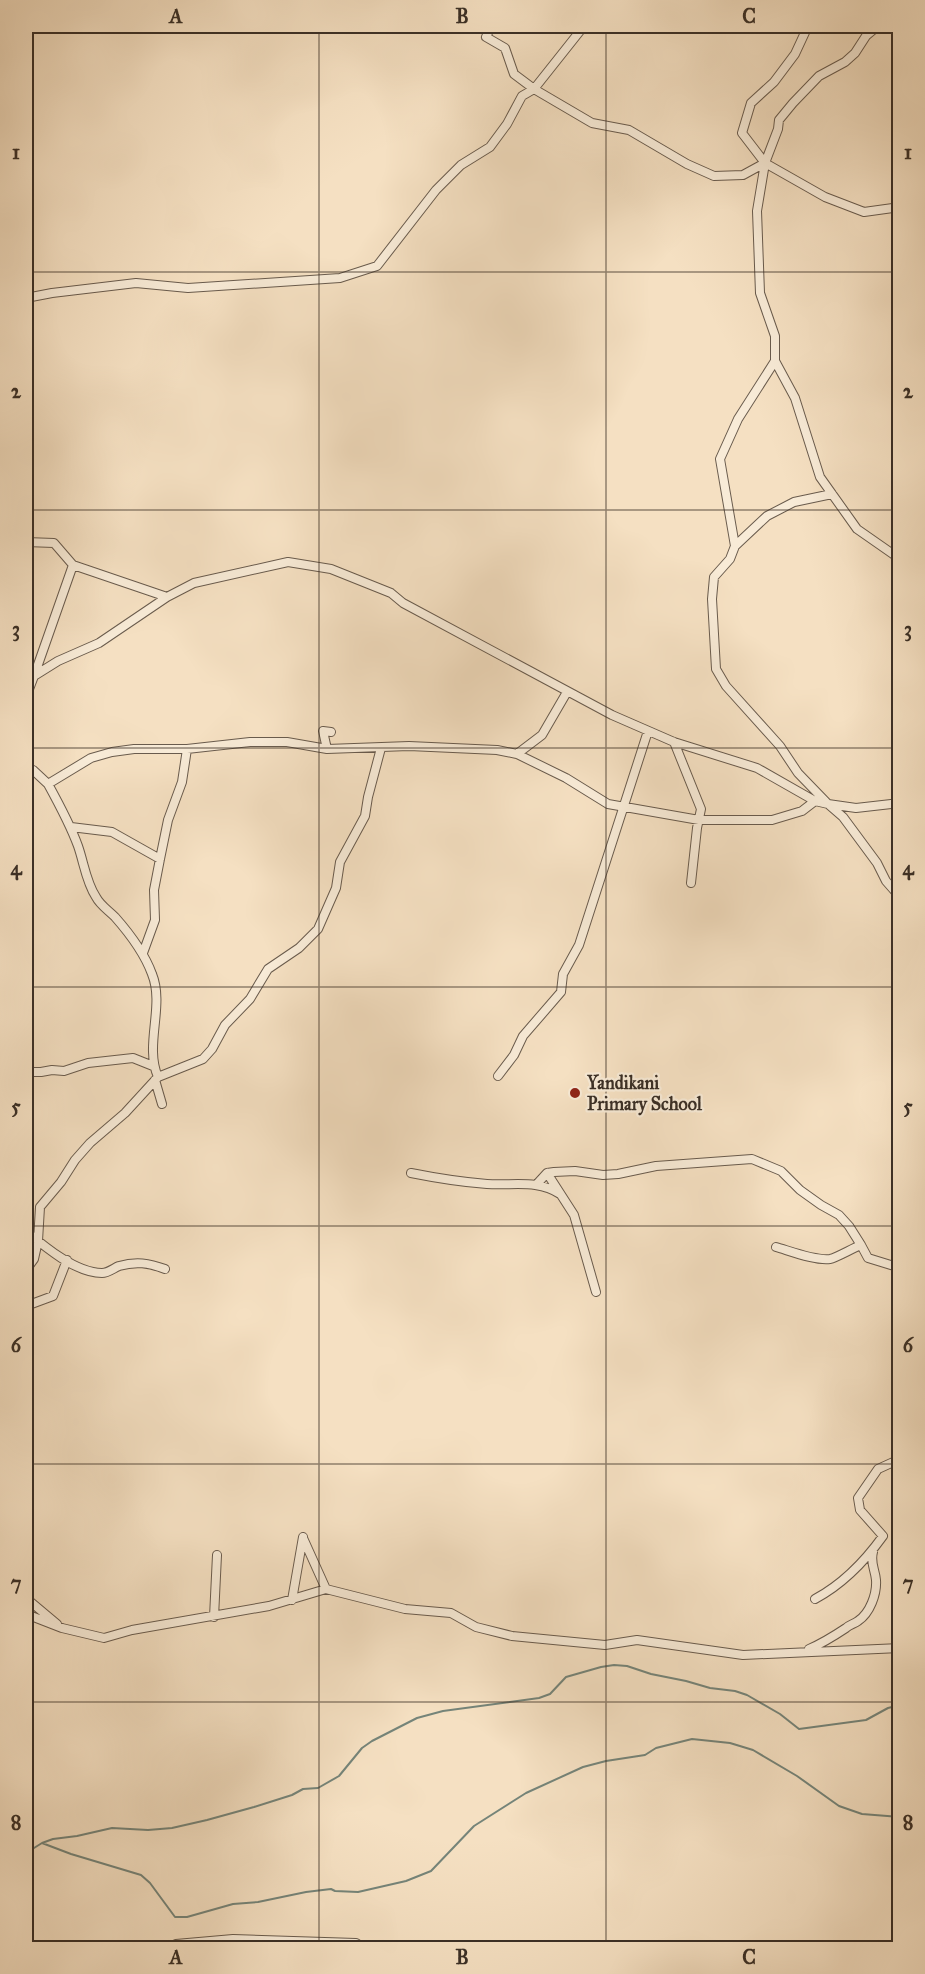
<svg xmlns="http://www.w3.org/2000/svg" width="925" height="1974" viewBox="0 0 925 1974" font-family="'IM FELL Great Primer',serif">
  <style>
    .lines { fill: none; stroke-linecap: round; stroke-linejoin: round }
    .stream { stroke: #758479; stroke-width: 2 }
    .minor-casing { stroke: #695b4d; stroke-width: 10 }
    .minor { stroke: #f8ebd7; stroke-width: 8 }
    .grid { fill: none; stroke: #3a2f26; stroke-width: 1.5; stroke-opacity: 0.55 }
    .poi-dot { fill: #8f2418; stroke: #f8ebd7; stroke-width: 2 }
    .labels { text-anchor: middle; stroke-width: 4.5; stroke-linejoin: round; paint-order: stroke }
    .poi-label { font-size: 18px; font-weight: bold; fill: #3a2f26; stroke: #f8ebd7; text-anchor: start }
    .neatline { fill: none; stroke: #3a2f26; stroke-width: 2 }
    .grid-label { font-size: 20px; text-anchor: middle; font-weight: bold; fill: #3a2f26 }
  </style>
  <rect width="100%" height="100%" fill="#f5e0c2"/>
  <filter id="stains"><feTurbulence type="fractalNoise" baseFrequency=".00333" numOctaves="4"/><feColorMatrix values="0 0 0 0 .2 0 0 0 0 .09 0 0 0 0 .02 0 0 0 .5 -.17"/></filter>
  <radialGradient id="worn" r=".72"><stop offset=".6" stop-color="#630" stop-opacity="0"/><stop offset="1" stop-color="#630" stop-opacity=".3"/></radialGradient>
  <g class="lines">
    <path class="stream" d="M42,1843L71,1854L141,1875L150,1883L175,1917H187L233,1904L258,1902L306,1892L331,1889L335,1891L358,1892L406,1881L431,1871L474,1826L526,1793L583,1767L606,1761L645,1755L656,1748L692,1739L730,1743L753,1750L797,1776L839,1806L862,1814L900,1817
      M26,1853L42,1843L53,1839L77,1836L112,1828L148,1830L172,1828L207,1820L254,1807L292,1795L303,1789L318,1788L339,1776L362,1748L372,1741L417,1718L443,1711L539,1698L550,1694L566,1677L601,1667L614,1665L627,1666L651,1674L686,1681L710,1688L735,1691L747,1695L780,1714L799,1729L866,1720L888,1708L900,1705"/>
    <g class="minor-casing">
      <path id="minor" d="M491,26L486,37L505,48L514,74L534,89L592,123L629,130L687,164L714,176L743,175L765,163L757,211L760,293L775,336V361L738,419L720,459L735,546L730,559L714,577L712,599L716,669L726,686L780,746L798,773L828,804L856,808L900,803
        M808,26L795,54L774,82L751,103L742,133L765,163L825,197L864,212L900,207
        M765,163L778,129L779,120L793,103L819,76L845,62L855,53L866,36L878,26
        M26,298L52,293L136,283L188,288L340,278L377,266L436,190L461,165L490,147L507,124L522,96L534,89L584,26
        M775,361L795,398L820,477L857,529L900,559
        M26,542L54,543L73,565L167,597L194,583L288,562L331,569L391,593L403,603L612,715L674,742L757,768L815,801L828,804L843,817L877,863L886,881L900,897
        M735,546L767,516L794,502L832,494
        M34,676L73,565
        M26,697L34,676L58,661L99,643L167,597
        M331,732L323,731L327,749L409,746L497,750L517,754L566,778L608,804L699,820H772L802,811L815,801
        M674,742L701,809L697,828L691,883
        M517,754L542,735L567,692
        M26,767L33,770L48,784L91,758L112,752L134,749H187L250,742H287L327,749
        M48,784C59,804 70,824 78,846C84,863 86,882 96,897C100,905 108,910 115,917C130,934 144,952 152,974C165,1006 144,1045 158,1077
        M71,827L112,832L160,859
        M143,953L155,920L154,890L160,859L168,820L182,782L187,749
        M26,1072H41L52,1070L64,1071L88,1063L133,1058L153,1066
        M498,1076L514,1055L523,1036L561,992L563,974L579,945L648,731
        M155,1080L162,1104
        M411,1173C436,1178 461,1182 487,1184C512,1186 538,1179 560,1194
        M547,1173L574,1215L596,1292
        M536,1185L547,1173L554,1172L575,1171L603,1175L618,1174L656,1166L752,1159L781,1171L800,1190L821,1205L839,1215L849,1226L861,1245
        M26,1231C45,1247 76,1273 102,1273C108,1273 114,1268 119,1266C136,1261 149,1263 165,1269
        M776,1247C790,1251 816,1261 830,1259C836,1258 853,1248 861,1245L868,1258L894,1266L900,1265
        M26,1270L34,1259L38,1241L40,1207L61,1182L75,1160L90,1143L125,1113L158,1077L203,1059L212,1049L225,1025L250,999L268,969L299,948L318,929L336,888L340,862L365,816L368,797L381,748
        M26,1306L53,1296L67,1260
        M303,1538L326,1589
        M26,1598L57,1624
        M815,1599C843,1584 865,1561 883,1536L860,1510L858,1498L878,1469L900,1459
        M292,1600L303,1537
        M26,1614L62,1628L104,1638L132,1630L269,1606L326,1589L405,1609L451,1613L476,1627L512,1636L605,1645L637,1640L743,1655L900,1648
        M214,1617L217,1555
        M809,1649C823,1643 834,1636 846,1628C849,1625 854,1624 858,1621C870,1613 877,1594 876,1580C875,1569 870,1563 873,1552
        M176,1944L233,1939L356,1943L364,1948"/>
    </g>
    <use href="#minor" class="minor"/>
  </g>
  <path class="grid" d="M319,26V1948M606,26V1948M26,272H900M26,510H900M26,748H900M26,987H900M26,1226H900M26,1464H900M26,1702H900"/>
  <circle class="poi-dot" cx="575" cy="1093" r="6"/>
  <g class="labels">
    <g class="poi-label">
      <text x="587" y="1089">Yandikani<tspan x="587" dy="21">Primary School</tspan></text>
    </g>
  </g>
  <rect width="925" height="1974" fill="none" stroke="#f5e0c2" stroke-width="66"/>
  <rect x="33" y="33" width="859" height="1908" class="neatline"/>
  <g class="grid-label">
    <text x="176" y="23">A</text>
    <text x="462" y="23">B</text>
    <text x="749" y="23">C</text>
    <text x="16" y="159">1</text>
    <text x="908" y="159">1</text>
    <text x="16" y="398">2</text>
    <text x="908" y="398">2</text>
    <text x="16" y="636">3</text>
    <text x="908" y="636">3</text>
    <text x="16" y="875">4</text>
    <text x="908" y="875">4</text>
    <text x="16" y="1113">5</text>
    <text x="908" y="1113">5</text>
    <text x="16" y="1352">6</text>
    <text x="908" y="1352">6</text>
    <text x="16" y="1590">7</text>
    <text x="908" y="1590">7</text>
    <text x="16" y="1829">8</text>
    <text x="908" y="1829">8</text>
    <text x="176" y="1964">A</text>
    <text x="462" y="1964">B</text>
    <text x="749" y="1964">C</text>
  </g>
  <rect width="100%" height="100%" filter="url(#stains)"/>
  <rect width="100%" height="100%" fill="url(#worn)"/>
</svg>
